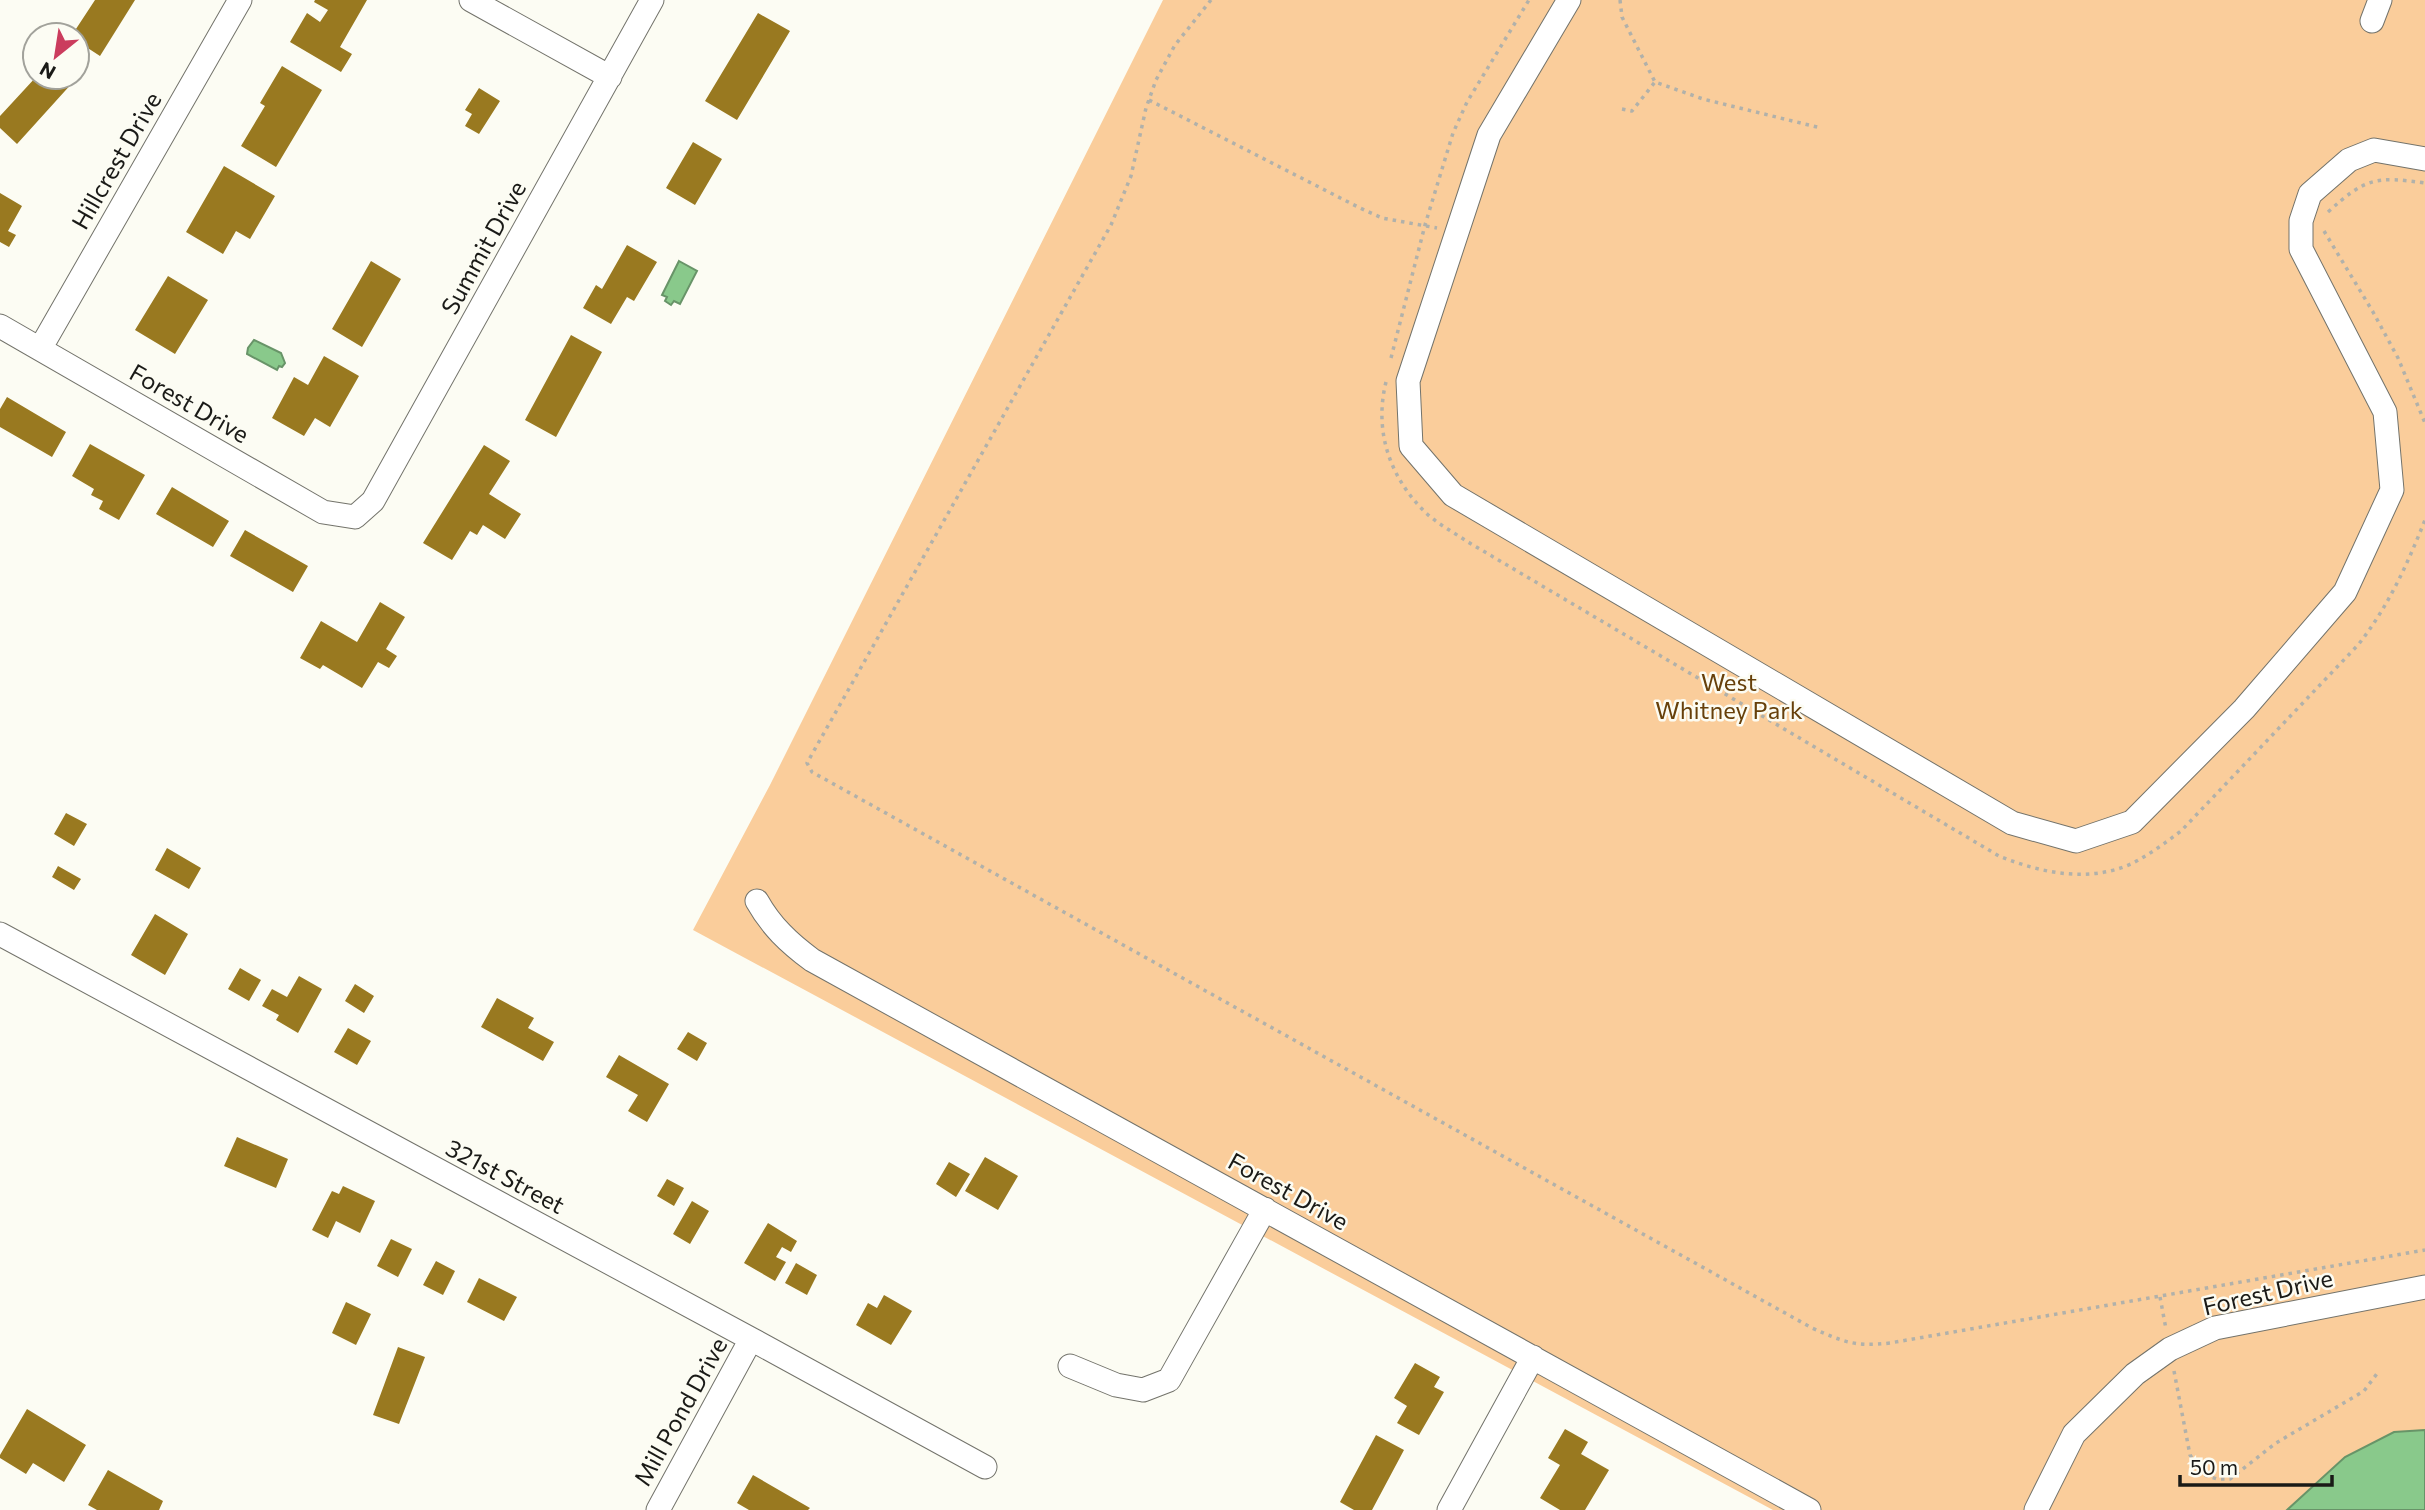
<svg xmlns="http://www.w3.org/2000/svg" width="2425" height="1510" viewBox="0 0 2425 1510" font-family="Commissioner,sans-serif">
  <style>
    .green { fill: #facd9b }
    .water { fill: #89c98b; stroke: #689468; stroke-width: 2 }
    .building { fill: #997920 }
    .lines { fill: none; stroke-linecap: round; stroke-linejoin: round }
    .minor-casing { stroke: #73736b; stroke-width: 25 }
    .path { stroke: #b1b1aa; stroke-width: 3.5; stroke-dasharray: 3.5 5; stroke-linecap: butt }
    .minor { stroke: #fff; stroke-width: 23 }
    .labels { text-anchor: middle; stroke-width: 5; stroke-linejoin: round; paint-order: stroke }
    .street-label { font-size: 24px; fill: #1a1a17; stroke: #fcfcf3 }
    .park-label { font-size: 24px; fill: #67400a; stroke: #fcfcf3 }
  </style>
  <rect width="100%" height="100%" fill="#fcfcf3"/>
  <path class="green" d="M1163,0H2425V1430L2394,1432L2345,1457L2287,1510H1773L693,930L770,785Z"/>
  <path class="water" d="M679,261L697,271L680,304L674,301L671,305L665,301L667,297L662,295Z
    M254,340L281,353L285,363L282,367L279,366L277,370L247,354L248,348Z
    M2425,1430V1510H2287L2345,1457L2394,1432Z"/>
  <path class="building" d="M95,0H135L100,56L77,41V35H72Z
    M315,0H367L340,47L352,54L341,72L290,42L307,13L320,22L328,10L314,2Z
    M758,13L790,31L737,120L705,101Z
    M282,66L322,90L276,167L241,146L265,106L260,103Z
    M36,77H70L74,81L17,144L0,128V116Z
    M479,88L500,101L479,134L465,126L472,114L465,110Z
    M693,142L722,159L695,205L666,188Z
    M224,166L275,196L250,239L236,231L223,254L186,232Z
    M0,193L22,206L8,231L16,235L9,247L0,242Z
    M627,245L657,262L634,301L627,297L611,324L583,308L596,285L602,289Z
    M371,261L401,279L362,347L332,329Z
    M168,276L208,300L175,354L135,330Z
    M571,335L602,352L556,437L525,420Z
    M324,356L359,376L330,427L315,418L304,436L272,418L294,377L308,385Z
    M7,397L66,432L52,457L0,427V409Z
    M90,444L145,475L119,520L99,509L103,501L91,495L94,489L72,476Z
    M484,445L510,461L489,494L521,514L505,539L483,525L477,535L470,531L452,560L423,543Z
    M172,487L229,521L213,547L156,514Z
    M245,530L308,566L293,592L230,556Z
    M380,602L405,617L386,649L397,656L389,668L378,662L362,688L323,665L320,669L300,658L321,621L357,642Z
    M66,813L87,824L74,846L54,834Z
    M167,848L201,868L189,889L155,870Z
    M58,866L81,879L74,890L52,877Z
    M155,914L188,934L165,975L131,955Z
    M240,968L261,980L249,1001L228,989Z
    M299,976L322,989L298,1033L276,1020L279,1015L262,1006L272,989L287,997Z
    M355,984L374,996L364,1013L345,1001Z
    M497,998L534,1018L528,1028L554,1042L543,1061L481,1027Z
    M348,1028L371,1041L357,1065L334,1052Z
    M688,1032L707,1043L697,1061L677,1049Z
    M619,1055L669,1084L647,1122L628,1111L638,1095L606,1077Z
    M237,1137L288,1159L276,1188L224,1166Z
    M985,1157L1018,1176L998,1210L965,1191Z
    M949,1162L970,1174L956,1197L936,1184Z
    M667,1179L684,1188L674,1206L657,1196Z
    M343,1186L375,1201L360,1233L336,1221L328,1238L312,1230L332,1191L339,1194Z
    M692,1201L709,1211L690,1244L673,1234Z
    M768,1223L797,1241L791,1252L782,1247L776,1257L786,1262L775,1281L744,1263Z
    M391,1239L412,1249L398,1277L377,1266Z
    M436,1261L455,1271L443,1295L423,1285Z
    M796,1263L817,1275L807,1295L785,1283Z
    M479,1278L517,1297L504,1321L467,1302Z
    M884,1295L912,1311L891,1345L856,1325L868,1303L877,1308Z
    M346,1302L371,1314L356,1345L332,1333Z
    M398,1347L425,1357L399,1424L373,1415Z
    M1415,1363L1440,1377L1434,1387L1444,1392L1419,1435L1397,1423L1407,1406L1394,1398Z
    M27,1409L86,1445L64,1482L33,1463L26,1474L0,1458V1455Z
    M1565,1429L1588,1442L1581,1454L1609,1470L1585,1510H1560L1540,1498L1560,1465L1548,1458Z
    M1376,1435L1404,1450L1372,1510H1354L1340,1502Z
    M108,1470L163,1501L159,1510H97L88,1505Z
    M753,1475L810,1508L808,1510H749L737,1503Z"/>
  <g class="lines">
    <g class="minor-casing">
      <path id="minor" d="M471,0L610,77
        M1569,0L1489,135L1408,381L1411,446L1453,495L2012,823L2076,841L2132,822L2244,709L2345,592L2392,490L2385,412L2301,249V221L2310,194L2349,160L2374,150L2425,159
        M2372,21L2380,0
        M0,326L323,512L355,517L373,501L652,0
        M40,349L240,0
        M757,901C771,926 789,943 812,960L1809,1510
        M0,934L751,1339L985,1467
        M1070,1366L1116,1385L1143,1390L1169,1380L1265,1209
        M658,1510L751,1339
        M1449,1510L1533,1357
        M2036,1510L2074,1434L2135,1374L2170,1349L2215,1328L2425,1287"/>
    </g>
    <path class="path" d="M1211,0L1175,45L1156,80L1146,108L1131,176L1111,225L807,763L812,772L1812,1328C1844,1342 1854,1347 1890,1343L2425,1250
      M1620,0L1622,17L1655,82L1703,99L1821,128
      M1149,100L1358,207L1382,218L1437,228
      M1622,109L1632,111L1655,82
      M2328,212C2365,178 2376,176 2425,183
      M2324,231L2373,312L2398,358L2425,423
      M1391,358L1425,225L1453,133L1467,102L1529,0
      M1386,382C1374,430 1389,476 1424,511C1436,523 1453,532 1468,542L1999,856C2041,873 2088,883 2131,864C2149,855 2165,843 2181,831L2358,645C2388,607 2407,565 2425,520
      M2160,1297L2166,1329
      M2174,1371L2190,1455L2204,1475L2217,1479H2230L2276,1443L2364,1391L2379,1371"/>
    <use href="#minor" class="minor"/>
  </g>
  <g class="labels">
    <g class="street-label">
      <text transform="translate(117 161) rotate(-60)" y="8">Hillcrest Drive</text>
      <text transform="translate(484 248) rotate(-61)" y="8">Summit Drive</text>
      <text transform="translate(189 404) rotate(30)" y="8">Forest Drive</text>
      <text transform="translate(505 1177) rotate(28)" y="8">321st Street</text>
      <text transform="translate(1288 1192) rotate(29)" y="8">Forest Drive</text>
      <text transform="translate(2268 1293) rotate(-13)" y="8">Forest Drive</text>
      <text transform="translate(681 1412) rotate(-61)" y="8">Mill Pond Drive</text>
    </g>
    <g class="park-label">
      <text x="1729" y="691">West<tspan x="1729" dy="28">Whitney Park</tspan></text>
    </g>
  </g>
  <g transform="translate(56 56) rotate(210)"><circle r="33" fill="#fcfcf3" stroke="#a2a29b" stroke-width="2"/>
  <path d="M0-5L12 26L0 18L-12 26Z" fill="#cb3c5d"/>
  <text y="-10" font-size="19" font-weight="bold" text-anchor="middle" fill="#1a1a17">N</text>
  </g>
  <path d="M2180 1475v10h152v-10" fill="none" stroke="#1a1a17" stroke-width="3.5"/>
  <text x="2190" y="1475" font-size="21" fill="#1a1a17" stroke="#fcfcf3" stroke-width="5" paint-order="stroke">50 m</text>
</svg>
